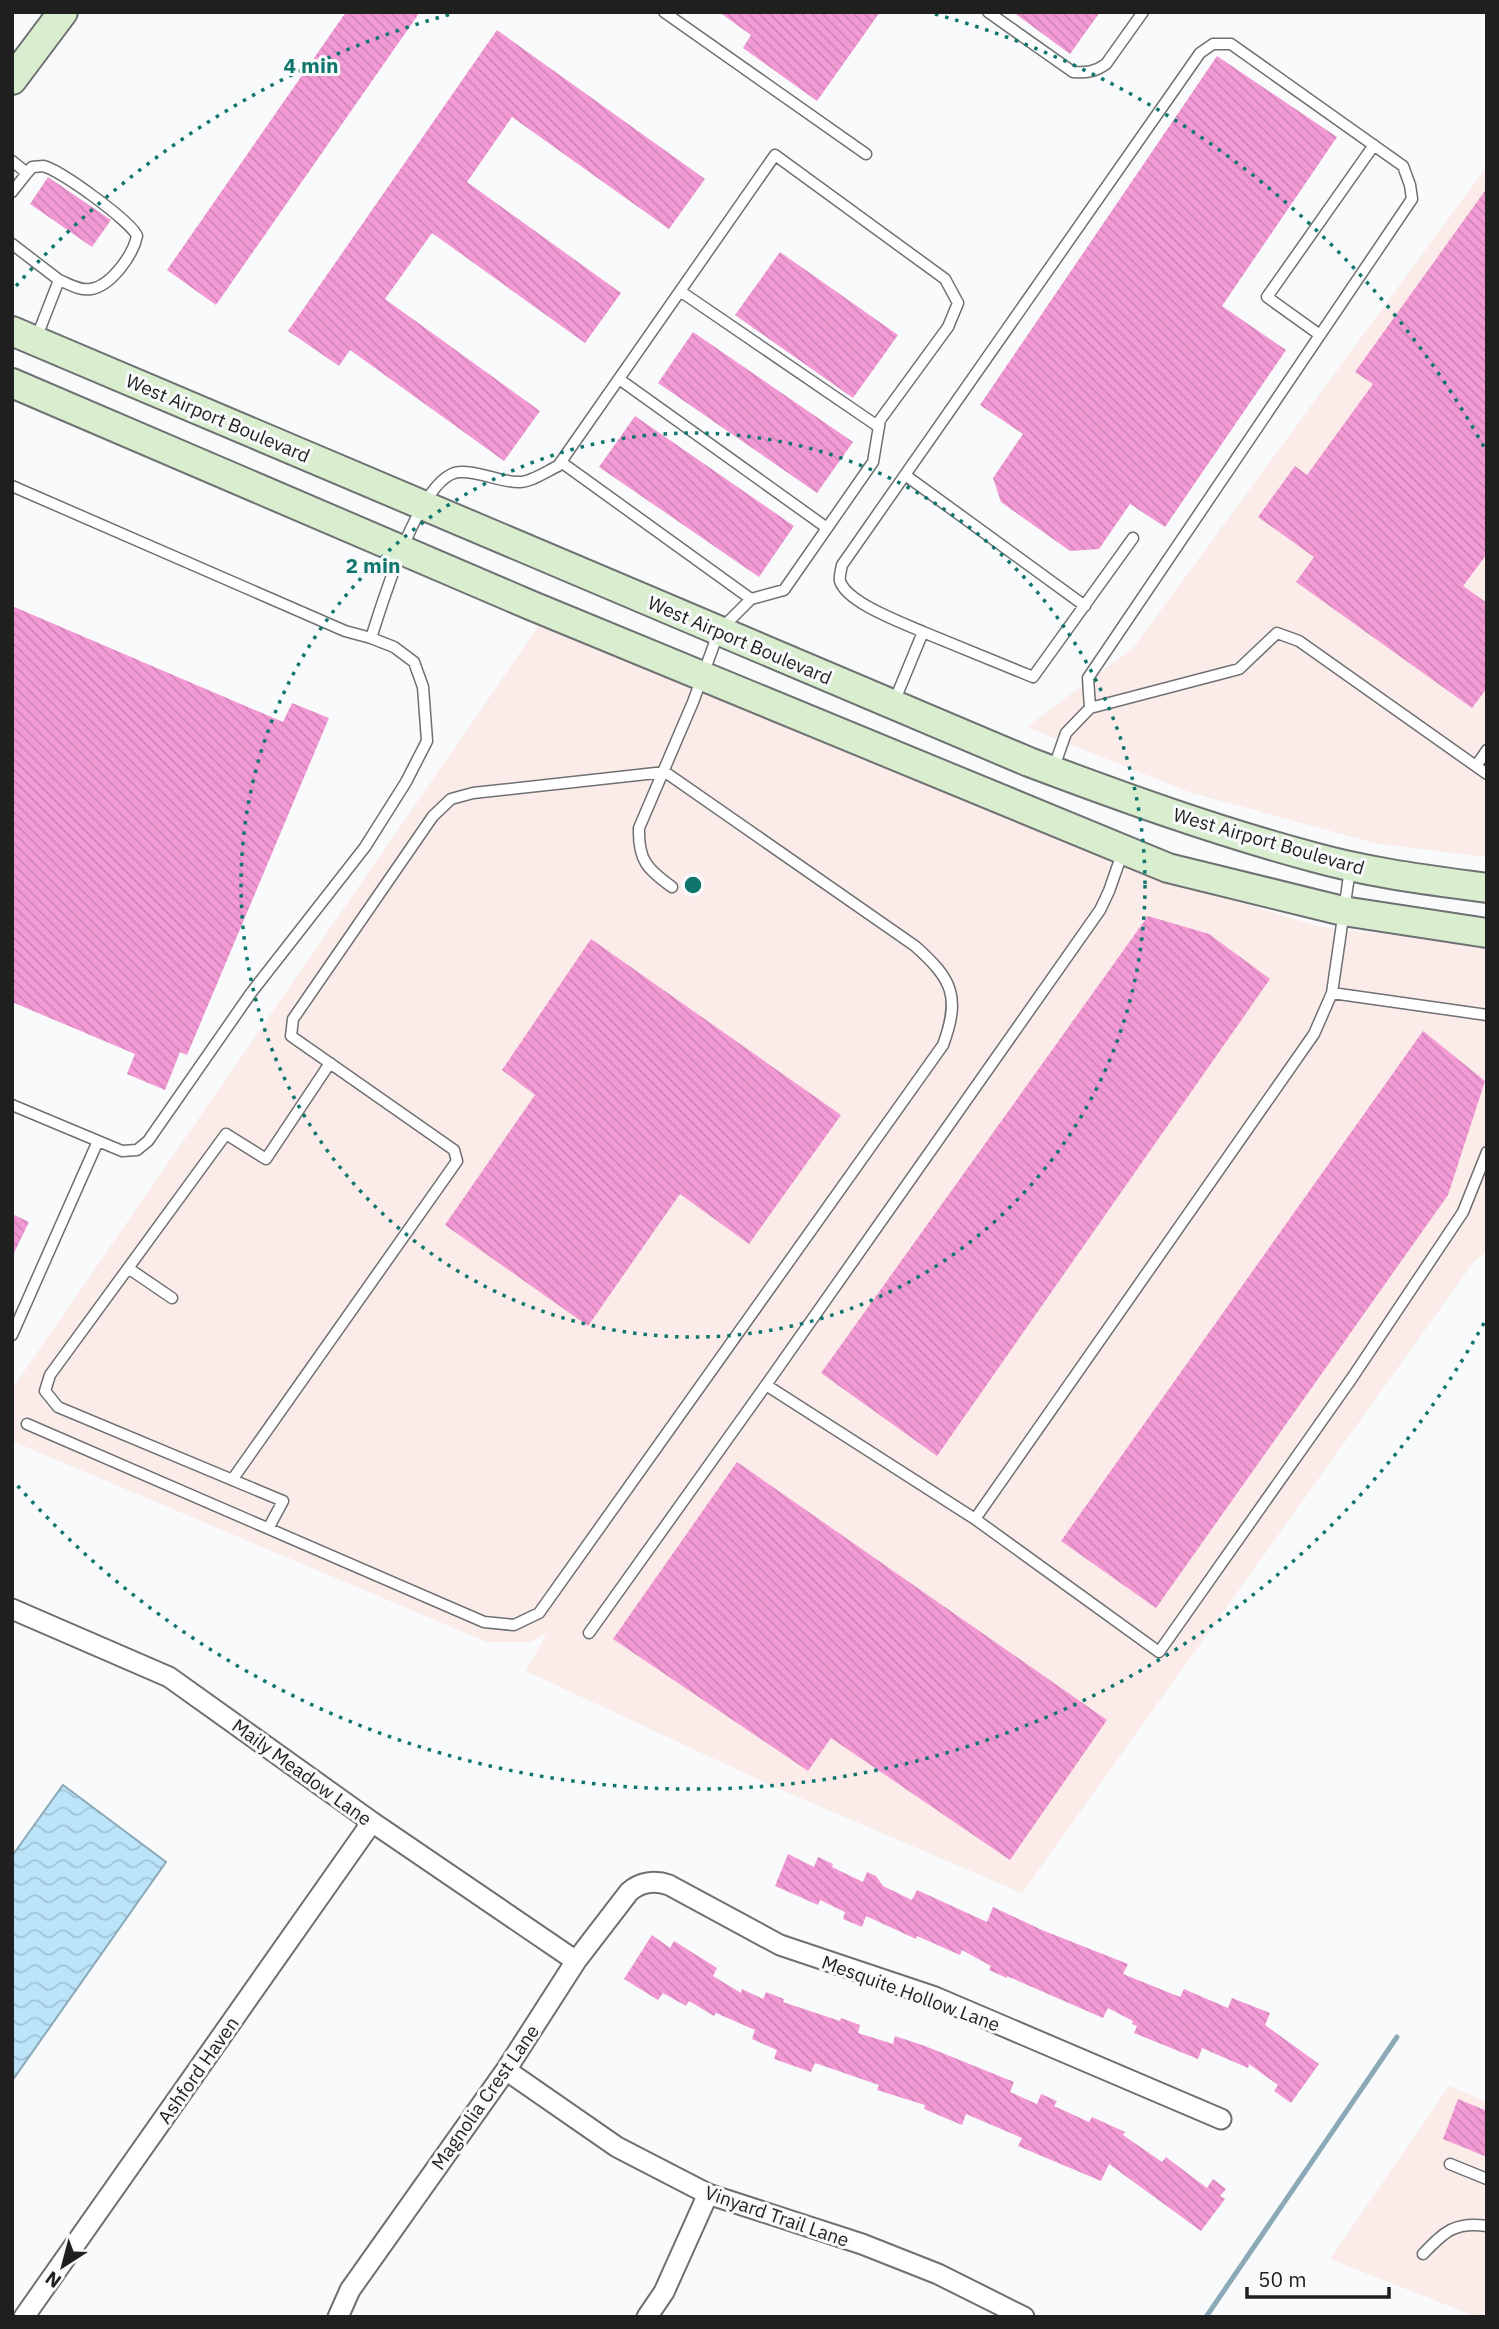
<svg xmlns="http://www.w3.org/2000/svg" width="1499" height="2329" viewBox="0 0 1499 2329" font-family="'IBM Plex Sans',sans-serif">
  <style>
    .industrial { fill: #fbebe9 }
    .water { fill: url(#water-waves); stroke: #8ca9b8; stroke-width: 2 }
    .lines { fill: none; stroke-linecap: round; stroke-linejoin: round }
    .stream { stroke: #8ca9b8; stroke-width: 5 }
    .building { fill: url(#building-back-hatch) }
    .lane-casing { stroke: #6e7071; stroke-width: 13 }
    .street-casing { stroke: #6e7071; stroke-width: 23 }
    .secondary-casing { stroke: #6e7071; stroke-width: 32 }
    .lane { stroke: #fff; stroke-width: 10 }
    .street { stroke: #fff; stroke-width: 19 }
    .secondary { stroke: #d8eecf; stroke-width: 28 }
    .ring { fill: none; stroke: #0f766e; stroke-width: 3.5; stroke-dasharray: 3.5 7 }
    .labels { text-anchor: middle; stroke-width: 6; stroke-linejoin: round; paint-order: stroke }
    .street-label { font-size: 19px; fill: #1f1f20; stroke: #f8fafb }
    .centre { fill: #0f766e; stroke: #f8fafb; stroke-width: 3.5 }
    .ring-label { font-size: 21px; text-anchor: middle; font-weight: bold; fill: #0f766e; stroke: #f8fafb; stroke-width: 6; stroke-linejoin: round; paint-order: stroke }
  </style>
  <defs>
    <pattern id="water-waves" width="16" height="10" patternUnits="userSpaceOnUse" patternTransform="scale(1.75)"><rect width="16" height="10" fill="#bbe4f9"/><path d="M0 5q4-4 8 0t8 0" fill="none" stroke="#a0c3d5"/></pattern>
    <pattern id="building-back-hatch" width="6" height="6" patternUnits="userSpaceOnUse" patternTransform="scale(1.75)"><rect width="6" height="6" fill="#f39ad5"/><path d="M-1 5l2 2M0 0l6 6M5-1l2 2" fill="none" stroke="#d084b7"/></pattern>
  </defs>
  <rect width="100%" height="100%" fill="#f8fafb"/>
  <path class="industrial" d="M1487,166V857L1374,843L1189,792L1027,727L1134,647Z
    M540,624L1099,856L1183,885L1317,926L1487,946V1252L1475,1260L1022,1893L770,1785L526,1671L547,1633L531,1642H487L12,1441V1389Z
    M1449,2086L1487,2102V2317H1477L1330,2259Z"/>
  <path class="water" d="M63,1785L166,1862L12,2081V1856Z"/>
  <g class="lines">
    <path class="stream" d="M1206,2317L1397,2037"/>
  </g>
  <path class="building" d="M346,12H420L216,305L167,270Z
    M719,12H880L817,101L743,48L751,35Z
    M1013,12H1100L1070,54Z
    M497,30L705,179L669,229L512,117L467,182L621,293L585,343L432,233L385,299L540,411L504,461L350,350L339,366L288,331Z
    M1217,56L1337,137L1222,306L1286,350L1165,527L1130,504L1099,549L1070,551L1001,502L993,478L1023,434L980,405Z
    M48,177L111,220L92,247L30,204Z
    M1487,188V554L1463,586L1487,603V688L1472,708L1296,582L1314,557L1258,517L1295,466L1307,475L1373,384L1355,372Z
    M780,252L898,335L853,398L735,315Z
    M693,332L853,442L817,493L658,383Z
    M635,416L794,526L759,577L599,467Z
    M12,606L283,722L292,703L329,718L187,1055L180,1052L165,1090L127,1074L135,1054L12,1002Z
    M1148,916L1209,934L1270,979L937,1456L821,1373Z
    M591,939L841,1115L749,1244L680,1194L588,1326L445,1225L535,1095L502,1070Z
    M1423,1031L1485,1081L1448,1195L1156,1608L1061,1541Z
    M12,1214L29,1222L12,1257Z
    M737,1462L1107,1720L1010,1860L831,1738L808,1771L613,1639Z
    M788,1854L814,1867L818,1857L833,1864L832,1867L863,1882L867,1872L876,1876L883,1886L912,1900L917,1890L987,1922L993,1907L1042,1930L1128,1964L1123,1974L1180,1997L1184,1989L1228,2008L1232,1998L1270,2013L1265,2025L1319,2064L1291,2103L1274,2091L1278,2085L1249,2064L1248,2068L1202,2048L1198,2059L1134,2033L1137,2026L1132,2024L1133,2021L1108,2008L1103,2018L1007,1976V1978L989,1970L991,1966L962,1950L960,1955L917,1936L916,1939L866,1916L862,1927L843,1919L845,1912L820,1900L818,1905L775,1886Z
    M652,1935L670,1948L674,1941L717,1968L713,1976L741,1993L742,1989L763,1999L766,1992L784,1999L783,2002L840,2021L841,2018L860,2025L858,2033L893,2044L895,2036L925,2046L1014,2082L1010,2092L1037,2104L1041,2094L1057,2101L1054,2106L1089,2122L1092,2117L1125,2132L1123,2135L1162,2162L1166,2157L1207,2188L1213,2179L1226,2189L1220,2196L1225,2199L1201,2231L1109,2164L1101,2181L1018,2146L1022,2138L966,2114L962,2125L924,2109L925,2105L877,2090L879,2085L815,2063L811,2072L774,2059L777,2050L752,2039L755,2030L716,2013L714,2016L689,2001L686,2006L663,1993L658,2000L624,1979Z
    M1458,2099L1487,2111V2157L1443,2139Z"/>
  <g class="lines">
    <g class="lane-casing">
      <path id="lane" d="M664,12L866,154
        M988,12L1073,72C1086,73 1095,72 1106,64L1143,12
        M12,161L27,173L12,192
        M27,173L32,167C35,167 40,166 43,166C59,169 132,222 137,236C133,255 111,286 91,289C80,291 69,284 59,280
        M12,244L59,280L36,339
        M680,291L879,427
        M1320,335L1267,297L1374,145
        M619,379L827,528
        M561,462L751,599
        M905,475L1085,606
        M12,486L345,631L371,638
        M923,632L1033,677L1133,538
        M894,702L923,632C903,623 847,603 840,581C839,577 841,570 842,565L1200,53L1213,44H1231L1403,166L1410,185L1412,199L1088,678L1090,708
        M1476,766L1487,750
        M1054,767L1066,733L1090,708L1239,669L1277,633L1299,641L1487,774
        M1332,993L1487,1015
        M12,1105L122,1151L137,1150L148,1141L251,993L365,847L406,782L427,741L423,687L414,662L394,647L371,638C382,605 420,473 460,472C480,471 499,482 518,482C530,483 547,471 558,466L775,155L945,279L958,303L948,327L880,420L873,462L784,590L751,599L719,631L693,702L639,828C638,860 647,869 672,887
        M128,1268L172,1298
        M12,1335L98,1141
        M766,1385L975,1519L1314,1034L1332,993L1350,869
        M27,1424L484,1622L514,1625L539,1613L943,1045C961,996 952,979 915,946L665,772L473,793L451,799L433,816L293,1019L291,1036L454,1150L457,1161L232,1480
        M975,1519L1159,1652L1352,1378L1463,1212L1487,1152
        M269,1527L283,1501L58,1407L45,1391L50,1375L226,1134L266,1159L330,1063
        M589,1633L766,1385L1100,910L1109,891L1123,851
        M1450,2164L1487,2179
        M1423,2254C1444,2232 1455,2221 1487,2226"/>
    </g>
    <g class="street-casing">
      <path id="street" d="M12,1609L169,1677L372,1822L576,1961
        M506,2070L617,2147L708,2194L862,2244L938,2274L1024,2317
        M24,2317L372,1822
        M338,2317L350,2290L506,2070L576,1961L629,1892C640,1882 655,1880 669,1885L780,1945L935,1997L1221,2119
        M647,2317L664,2292L708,2194"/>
    </g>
    <g class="secondary-casing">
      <path id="secondary" d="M12,80L63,12
        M12,331L1029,762C1122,797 1216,831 1313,857C1370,873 1429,880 1487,888
        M12,383L530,605L1168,868L1343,911L1487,933"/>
    </g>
    <use href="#lane" class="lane"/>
    <use href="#street" class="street"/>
    <use href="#secondary" class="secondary"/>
  </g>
  <g class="ring">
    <circle cx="693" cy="885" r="452"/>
    <path d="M1484 1323A904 904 0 0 1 16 1484M16 286A904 904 0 0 1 451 14M935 14A904 904 0 0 1 1484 447"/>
  </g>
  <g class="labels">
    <g class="street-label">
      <text transform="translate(218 418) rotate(23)" y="7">West Airport Boulevard</text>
      <text transform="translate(740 640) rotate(23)" y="7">West Airport Boulevard</text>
      <text transform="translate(1269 841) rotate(16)" y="7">West Airport Boulevard</text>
      <text transform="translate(302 1772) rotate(36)" y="7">Maily Meadow Lane</text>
      <text transform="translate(911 1993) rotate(20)" y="7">Mesquite Hollow Lane</text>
      <text transform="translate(198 2070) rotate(-55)" y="7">Ashford Haven</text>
      <text transform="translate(485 2097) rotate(-55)" y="7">Magnolia Crest Lane</text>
      <text transform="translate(777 2216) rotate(19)" y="7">Vinyard Trail Lane</text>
    </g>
  </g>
  <circle cx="693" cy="885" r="10" class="centre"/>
  <g class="ring-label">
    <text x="311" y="73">4 min</text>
    <text x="373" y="573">2 min</text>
  </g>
  <rect width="1499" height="2329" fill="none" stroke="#1f1f20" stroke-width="28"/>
  <g transform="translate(63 2266) rotate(216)" stroke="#f8fafb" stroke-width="5" paint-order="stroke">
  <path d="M0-5L12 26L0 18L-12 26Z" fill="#1f1f20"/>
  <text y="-10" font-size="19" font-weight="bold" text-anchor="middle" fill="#1f1f20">N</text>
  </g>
  <path d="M1247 2287v10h142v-10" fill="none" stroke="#1f1f20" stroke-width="3.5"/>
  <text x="1258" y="2287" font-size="21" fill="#1f1f20" stroke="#f8fafb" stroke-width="5" paint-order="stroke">50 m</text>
</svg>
